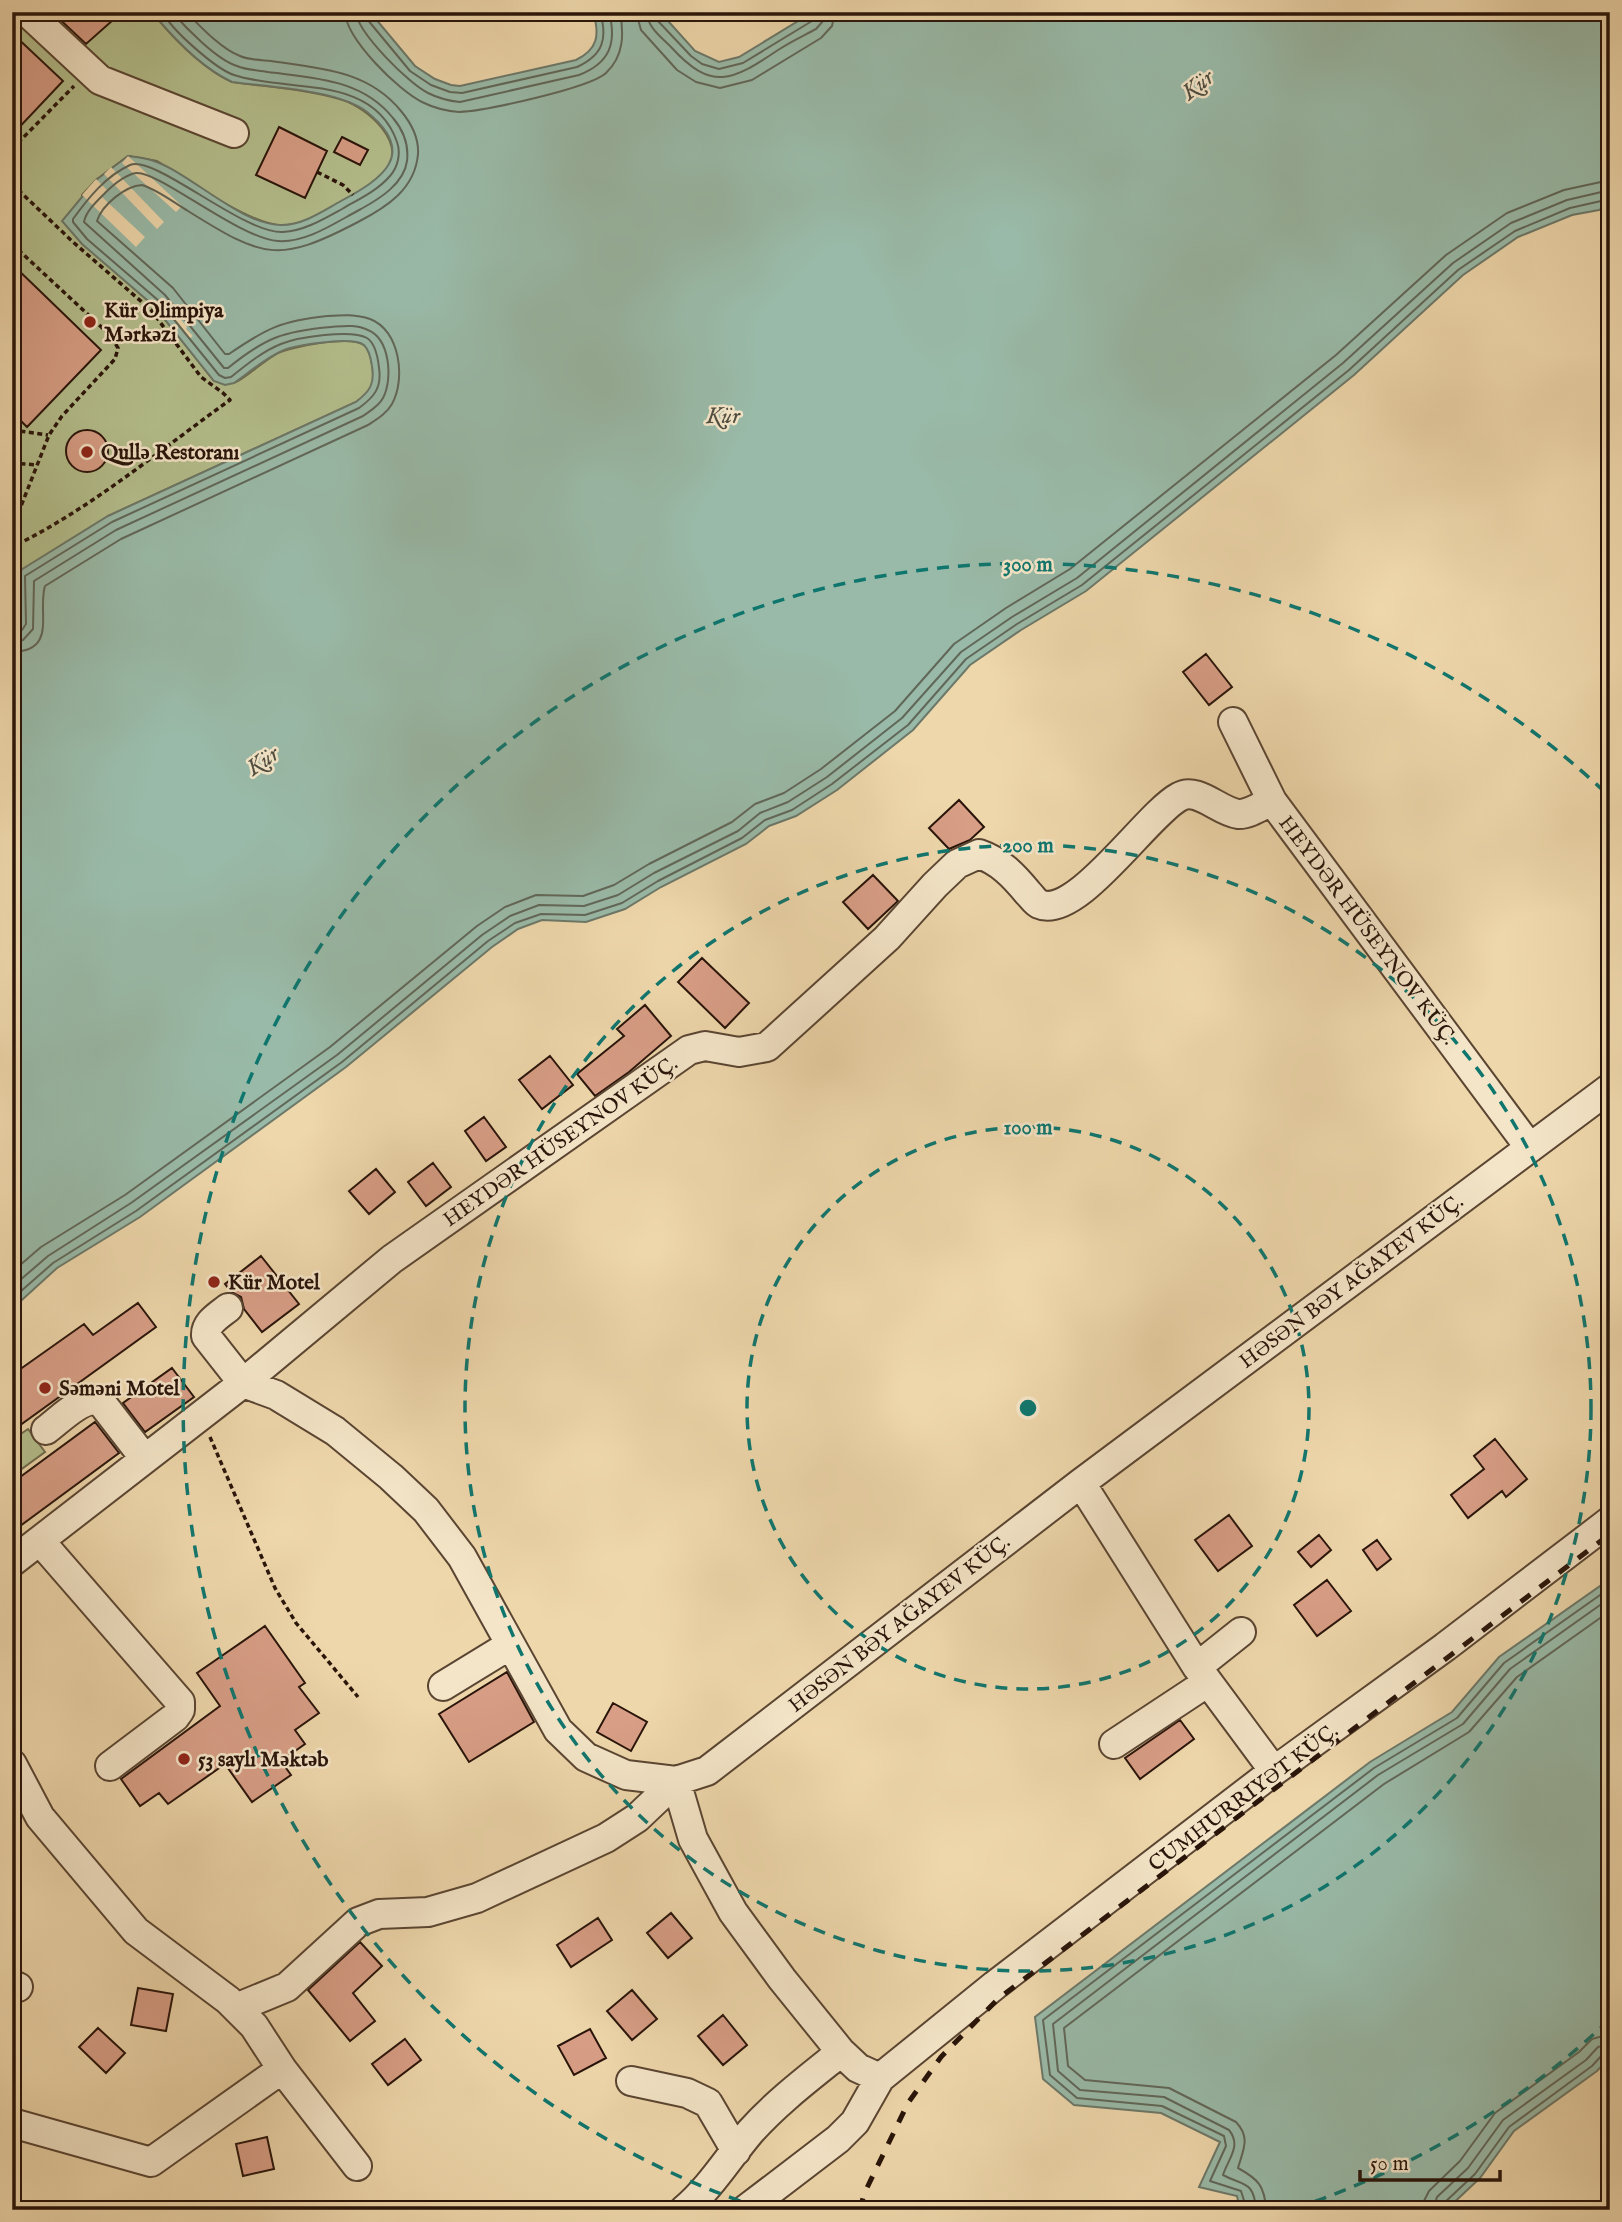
<svg xmlns="http://www.w3.org/2000/svg" width="1622" height="2222" viewBox="0 0 1622 2222" font-family="'IM FELL English',serif">
  <style>
    .green { fill: #b4bf8d; stroke: #6e6a4c; stroke-width: 2 }
    .water { fill: #99baa8; stroke: #6c7869; stroke-width: 2 }
    .pier { fill: #eed7ab }
    .lines { fill: none; stroke-linecap: round; stroke-linejoin: round }
    .shore { stroke: #616759; stroke-width: 2 }
    .building { fill: #d89e86; stroke: #29140a; stroke-width: 2 }
    .minor-casing { stroke: #5a4532; stroke-width: 32 }
    .path { stroke: #29140a; stroke-width: 3.5; stroke-dasharray: 5 3.5; stroke-linecap: butt }
    .minor { stroke: #f4e5c8; stroke-width: 28 }
    .rail { stroke: #29140a; stroke-width: 5; stroke-dasharray: 12 12; stroke-linecap: butt }
    .ring { fill: none; stroke: #0f766e; stroke-width: 3.5; stroke-dasharray: 12 9 }
    .poi-dot { fill: #8f2418; stroke: #f4e5c8; stroke-width: 2.5 }
    .labels { text-anchor: middle; stroke-width: 5; stroke-linejoin: round; paint-order: stroke }
    .poi-label { font-size: 21px; font-weight: bold; fill: #29140a; stroke: #f4e5c8; text-anchor: start }
    .street-label { font-size: 21px; fill: #29140a; stroke: #f4e5c8 }
    .water-label { font-size: 23px; font-style: italic; fill: #504e41; stroke: #f4e5c8 }
    .centre { fill: #0f766e; stroke: #f4e5c8; stroke-width: 3.5 }
    .ring-label { font-size: 21px; text-anchor: middle; font-weight: bold; fill: #0f766e; stroke: #f4e5c8; stroke-width: 5; stroke-linejoin: round; paint-order: stroke }
  </style>
  <rect width="100%" height="100%" fill="#eed7ab"/>
  <filter id="stains"><feTurbulence type="fractalNoise" baseFrequency=".00286" numOctaves="4"/><feColorMatrix values="0 0 0 0 .2 0 0 0 0 .09 0 0 0 0 .02 0 0 0 .5 -.17"/></filter>
  <radialGradient id="worn" r=".72"><stop offset=".6" stop-color="#630" stop-opacity="0"/><stop offset="1" stop-color="#630" stop-opacity=".3"/></radialGradient>
  <path class="green" d="M12,12H156V17C177,42 202,68 232,82C268,87 308,89 343,100C367,108 408,143 386,171C375,185 357,193 342,201C324,211 301,227 278,225C247,222 186,179 157,161L128,156L96,180L82,195L102,260L154,306L214,381C220,381 230,384 236,382C244,379 265,360 276,354C290,347 353,334 365,346C371,352 373,368 373,377C373,390 365,395 356,402L108,516L19,623L12,628Z
    M28,1429L45,1452L12,1476V1440Z"/>
  <path class="water" d="M156,12H370L415,66L435,79L451,85L460,86L576,60C598,49 600,35 593,12H660L695,51L719,62L739,57L813,12H1610V205L1599,210L1572,215L1518,237L1463,275L1354,375L1086,591L1021,630L970,665L913,730L837,790L796,816L769,826L746,844L661,887L625,909L586,922L542,920L518,929L492,947L346,1067L140,1217L57,1268L12,1309V628L19,623L16,573L108,516L356,402C370,391 375,384 372,366C371,359 369,350 364,345C353,336 297,345 284,350C265,358 250,372 234,383L225,385L214,381L154,306L82,244L62,221L96,180L128,156C137,157 146,158 154,161C192,174 242,226 282,225C303,225 323,211 341,201C382,179 419,154 367,112C339,90 269,87 232,82C202,68 177,42 156,17Z
    M1610,1579V2057L1597,2071L1514,2131L1480,2178L1446,2210H1240L1237,2196L1199,2187L1220,2142L1161,2113L1074,2105L1043,2079L1035,2017L1370,1762L1452,1712L1499,1657Z"/>
  <path class="pier" d="M128,156L182,206L176,212L122,163Z
    M111,167L164,222L157,229L104,174Z
    M96,179L107,190L102,197L145,237L136,247L82,195Z
    M162,297L187,327L186,329L193,336L189,339L161,306L157,309L154,306Z"/>
  <g class="lines">
    <path class="shore" d="M345,12C346,39 399,91 422,102C434,108 446,111 459,112C485,111 590,88 606,73C624,56 624,34 620,12
      M356,12C357,32 409,84 428,93C438,98 449,101 460,102L579,75C610,63 617,43 609,12
      M365,12L367,19L410,71L431,85L450,92L462,93L577,67C603,55 608,39 600,12
      M636,12L641,30L677,70L696,82L720,88L752,80L821,38L832,26L835,12
      M647,12C647,27 661,37 671,47C712,92 732,81 778,50C790,42 803,36 816,29L823,21L824,12
      M655,12L657,20L691,56L702,64L719,69L743,63L812,21L815,12
      M12,633L22,630L26,624L25,576L112,522L359,408C374,397 382,388 379,368C378,358 376,344 367,338C351,329 298,337 281,344C263,351 246,365 231,377L225,378L219,375L159,301L87,239L73,222V219C89,197 106,176 130,165C154,154 243,234 283,232C304,231 324,219 342,209C359,199 377,191 390,176C398,167 401,153 397,142C373,73 287,93 234,75C216,69 170,29 163,12
      M12,642L23,640L33,629L34,581L116,530L363,416C370,411 379,406 383,398C393,379 390,339 368,330C356,324 344,326 331,327C283,331 265,338 228,368H224L165,295L84,222C86,211 97,201 105,193C113,185 125,175 136,173C158,170 238,238 278,241C307,243 336,222 361,209C379,199 404,184 407,161C409,144 404,131 393,118C362,79 314,78 268,72C258,70 246,70 237,66C217,60 186,28 172,12
      M12,652C58,651 37,612 45,586L121,539L368,425C377,419 387,413 392,404C406,379 400,330 370,319C356,314 342,315 327,316C281,321 267,328 229,354H225L173,288L97,221C102,205 125,186 142,185C158,190 173,202 188,211C263,258 278,264 358,222C387,207 415,189 418,154C419,137 411,123 401,111C368,70 319,68 271,61C261,60 249,60 240,56C221,49 200,26 186,12
      M12,1272L41,1247L125,1195L330,1047L477,926L505,907L536,895L583,896L614,885L649,864L732,822L755,804L784,793L821,769L895,711L954,644L1006,608L1070,569L1336,355L1446,255L1507,213L1564,190L1610,180
      M12,1287L48,1256L131,1203L337,1055L482,935L510,916L539,905L584,906L618,895L654,873L738,831L760,813L788,802L827,777L902,718L961,652L1012,617L1077,578L1343,363L1453,263L1511,223L1567,200L1610,190
      M12,1299L53,1263L136,1211L342,1062L488,941L515,923L541,914L585,915L622,903L658,881L742,838L765,820L792,810L832,784L908,725L966,659L1017,624L1082,585L1349,370L1458,270L1515,231L1570,208L1610,199
      M1247,2210L1241,2191L1210,2181L1226,2146L1224,2136L1162,2106L1077,2098L1050,2075L1043,2020L1374,1768L1457,1718L1504,1663L1610,1588
      M1256,2210C1254,2180 1243,2186 1223,2175C1228,2159 1242,2146 1229,2130L1164,2097L1080,2090L1058,2071L1053,2024L1378,1775L1463,1724L1510,1669L1610,1598
      M1266,2210C1265,2186 1258,2179 1238,2168C1243,2150 1251,2138 1236,2122L1169,2088L1085,2080L1068,2066L1064,2028L1384,1784L1469,1732L1517,1677L1610,1611
      M1423,2210L1424,2201L1429,2191L1460,2161L1495,2113L1579,2052L1592,2039L1610,2034
      M1433,2210L1437,2197L1468,2168L1503,2120L1586,2060L1598,2047L1610,2044
      M1442,2210L1444,2203L1475,2174L1509,2127L1592,2066L1603,2054L1610,2053"/>
  </g>
  <path class="building" d="M52,12H122L86,44Z
    M12,33L63,81L12,135Z
    M279,127L327,151L305,198L256,175Z
    M342,137L368,150L360,165L334,152Z
    M12,264L101,350L27,427L12,412Z
    M66 451a21 21 0 1 1 42 0a21 21 0 1 1-42 0Z
    M1206,654L1232,687L1209,705L1183,672Z
    M959,800L984,827L970,840L949,849L929,828Z
    M873,875L898,901L868,929L843,902Z
    M702,958L749,1003L725,1028L678,982Z
    M645,1005L671,1036L629,1072L595,1096L577,1074L624,1036L617,1029Z
    M550,1056L573,1085L542,1109L519,1080Z
    M484,1117L506,1147L486,1161L465,1131Z
    M433,1163L451,1187L426,1206L408,1182Z
    M376,1169L395,1192L369,1214L349,1191Z
    M261,1256L299,1304L262,1332L244,1309L241,1297L231,1292L225,1284Z
    M138,1303L156,1327L12,1431V1375L84,1324L93,1335Z
    M172,1368L194,1397L145,1432L123,1403Z
    M95,1422L119,1453L12,1532V1483Z
    M1495,1439L1527,1479L1506,1497L1502,1491L1468,1518L1451,1495L1484,1469L1474,1456Z
    M1229,1515L1252,1546L1218,1571L1195,1540Z
    M1319,1535L1331,1550L1311,1567L1298,1552Z
    M1377,1540L1391,1559L1377,1570L1363,1550Z
    M1327,1580L1351,1611L1317,1636L1294,1605Z
    M265,1626L305,1683L299,1687L319,1713L295,1730L305,1744L281,1761L291,1775L252,1802L225,1764L168,1804L159,1793L140,1806L121,1779L220,1706L197,1673Z
    M507,1672L534,1722L469,1762L439,1714Z
    M613,1703L647,1722L631,1751L597,1732Z
    M1180,1720L1194,1739L1140,1779L1125,1758Z
    M671,1913L692,1938L668,1958L647,1933Z
    M598,1918L612,1940L571,1967L557,1945Z
    M360,1942L382,1966L353,1993L375,2021L350,2041L308,1990Z
    M138,1988L173,1994L166,2031L131,2025Z
    M632,1990L657,2019L632,2040L607,2011Z
    M723,2015L747,2045L723,2065L698,2036Z
    M98,2028L125,2053L106,2073L79,2047Z
    M590,2029L606,2058L574,2075L558,2046Z
    M405,2039L421,2060L388,2085L372,2064Z
    M267,2137L274,2169L243,2176L236,2144Z"/>
  <g class="lines">
    <g class="minor-casing">
      <path id="minor" d="M27,12L100,80L234,133
        M1233,722L1272,801
        M228,1308C218,1316 205,1323 206,1336L243,1383
        M243,1383L276,1395L335,1431L391,1477L426,1510L462,1557L558,1730L586,1757L626,1775L676,1781L707,1771L1081,1483L1610,1088
        M46,1430C61,1419 84,1394 101,1402L145,1459
        M1081,1483L1197,1667L1274,1771
        M40,1541L180,1702V1710L175,1717L110,1766
        M12,1562L243,1383L392,1259L689,1050L705,1046L739,1052L767,1047L887,938L935,885L957,864L979,854C1000,861 1014,876 1028,893C1032,897 1035,902 1039,904C1076,921 1147,814 1179,797C1197,786 1218,811 1238,814C1248,815 1263,805 1272,801L1530,1148
        M1197,1667L1241,1632
        M443,1686L510,1645
        M1114,1744L1208,1682
        M12,1764L40,1817L136,1931L228,2000L254,2026L282,2069L357,2166
        M12,1988L18,1987
        M236,2008L287,1987L358,1922L379,1914L428,1912L477,1898L606,1838L637,1818L676,1781L693,1839L733,1912L782,1979L841,2052L858,2068L880,2078
        M631,2081L687,2093L708,2103L736,2151
        M12,2123L151,2162L282,2069
        M684,2210C711,2187 728,2158 751,2131C778,2101 810,2077 841,2052
        M745,2210L838,2139L855,2122L880,2078L995,1985L1274,1771L1445,1647L1610,1521"/>
    </g>
    <path class="path" d="M12,149L74,86
      M317,172L343,185L353,195
      M12,184L73,242L151,310L201,377L223,393L230,400C160,450 89,510 12,547
      M12,244L110,335L118,348L115,359L62,416L49,435L12,529
      M12,430L48,435
      M12,463L37,465
      M12,615V620
      M210,1437L275,1588L296,1623L358,1697"/>
    <use href="#minor" class="minor"/>
    <path class="rail" d="M860,2210L864,2194L908,2103L941,2057L998,1999L1610,1534"/>
  </g>
  <g class="ring">
    <circle cx="1028" cy="1408" r="281"/>
    <circle cx="1028" cy="1408" r="563"/>
    <path d="M1609 2020A844 844 0 0 1 1296 2208M760 2208A844 844 0 1 1 1609 796"/>
  </g>
  <g class="poi-dot">
    <circle cx="90" cy="322" r="7"/>
    <circle cx="87" cy="452" r="7"/>
    <circle cx="214" cy="1282" r="7"/>
    <circle cx="45" cy="1388" r="7"/>
    <circle cx="184" cy="1759" r="7"/>
  </g>
  <g class="labels">
    <g class="poi-label">
      <text x="104" y="317">Kür Olimpiya<tspan x="104" dy="24">Mərkəzi</tspan></text>
      <text x="101" y="459">Qullə Restoranı</text>
      <text x="228" y="1289">Kür Motel</text>
      <text x="59" y="1395">Səməni Motel</text>
      <text x="198" y="1766">53 saylı Məktəb</text>
    </g>
    <g class="street-label">
      <text transform="translate(1368 930) rotate(53)" y="7">HEYDƏR HÜSEYNOV KÜÇ.</text>
      <text transform="translate(560 1141) rotate(-35)" y="7">HEYDƏR HÜSEYNOV KÜÇ.</text>
      <text transform="translate(1351 1281) rotate(-37)" y="7">HƏSƏN BƏY AĞAYEV KÜÇ.</text>
      <text transform="translate(899 1623) rotate(-38)" y="7">HƏSƏN BƏY AĞAYEV KÜÇ.</text>
      <text transform="translate(1243 1797) rotate(-37)" y="7">CUMHURRIYƏT KÜÇ.</text>
    </g>
    <g class="water-label">
      <text transform="translate(1197 84) rotate(-38)" y="8">Kür</text>
      <text x="723" y="423">Kür</text>
      <text transform="translate(262 760) rotate(-35)" y="8">Kür</text>
    </g>
  </g>
  <circle cx="1028" cy="1408" r="10" class="centre"/>
  <g class="ring-label">
    <text x="1028" y="571">300 m</text>
    <text x="1028" y="852">200 m</text>
    <text x="1028" y="1134">100 m</text>
  </g>
  <rect width="1622" height="2222" fill="none" stroke="#eed7ab" stroke-width="42"/>
  <rect x="14" y="14" width="1594" height="2194" fill="none" stroke="#29140a" stroke-width="3.5"/>
  <rect x="21" y="21" width="1580" height="2180" fill="none" stroke="#29140a" stroke-width="2"/>
  <path d="M1360 2170v10h140v-10" fill="none" stroke="#29140a" stroke-width="3.5"/>
  <text x="1370" y="2170" font-size="21" fill="#29140a" stroke="#f4e5c8" stroke-width="5" paint-order="stroke">50 m</text>
  <rect width="100%" height="100%" filter="url(#stains)"/>
  <rect width="100%" height="100%" fill="url(#worn)"/>
</svg>
